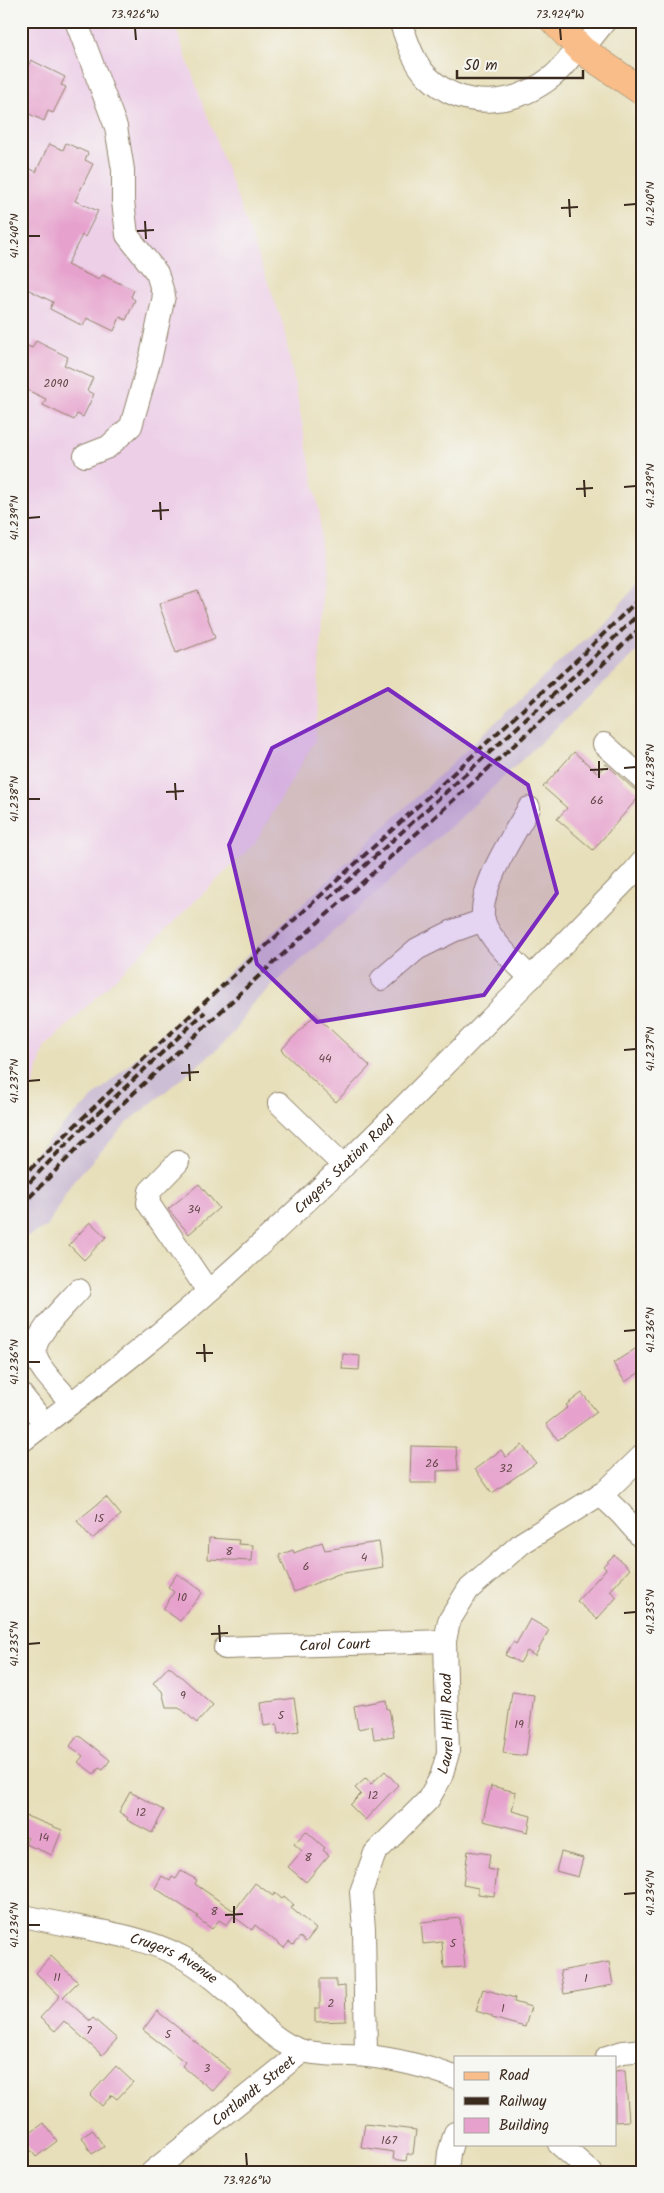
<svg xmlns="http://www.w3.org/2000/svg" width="664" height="2193" viewBox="0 0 664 2193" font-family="Kalam,sans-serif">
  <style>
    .built { fill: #edd0e8 }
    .industrial { fill: #ccbed4 }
    .building { fill: #e6a2cd }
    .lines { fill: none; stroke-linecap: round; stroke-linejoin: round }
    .minor-casing { stroke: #91846c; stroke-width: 24 }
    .major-casing { stroke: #91846c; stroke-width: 29 }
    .minor { stroke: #fff; stroke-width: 22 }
    .major { stroke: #f8bd89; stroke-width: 28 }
    .rail { stroke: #3b2a1e; stroke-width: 4; stroke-dasharray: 8 4; stroke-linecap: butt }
    .marked { fill: #7b2cbf; fill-opacity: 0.2; stroke: #7b2cbf; stroke-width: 4; stroke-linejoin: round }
    .ticks { fill: none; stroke: #3b2a1e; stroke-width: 2 }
    .labels { text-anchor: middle; stroke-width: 4.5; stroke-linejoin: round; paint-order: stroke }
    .number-label { font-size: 12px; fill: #66484a }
    .street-label { font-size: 15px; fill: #3b2a1e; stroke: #f6f6f2 }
    .neatline { fill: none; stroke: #3b2a1e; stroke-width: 2 }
    .ticks-label { font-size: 12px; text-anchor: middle; fill: #3b2a1e }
  </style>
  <rect width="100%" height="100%" fill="#f6f6f2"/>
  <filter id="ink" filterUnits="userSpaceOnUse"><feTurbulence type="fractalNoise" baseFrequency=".02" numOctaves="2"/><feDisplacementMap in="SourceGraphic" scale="10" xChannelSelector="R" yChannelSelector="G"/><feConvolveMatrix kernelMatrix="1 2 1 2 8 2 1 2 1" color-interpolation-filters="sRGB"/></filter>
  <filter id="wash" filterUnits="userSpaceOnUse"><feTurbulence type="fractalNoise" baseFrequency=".0096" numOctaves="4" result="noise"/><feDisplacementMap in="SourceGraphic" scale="20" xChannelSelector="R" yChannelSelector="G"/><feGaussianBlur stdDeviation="1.12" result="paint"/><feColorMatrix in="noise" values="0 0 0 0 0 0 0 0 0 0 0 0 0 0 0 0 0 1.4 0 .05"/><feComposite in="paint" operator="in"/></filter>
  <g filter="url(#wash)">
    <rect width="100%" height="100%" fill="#e7dfba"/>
    <path class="built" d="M21,21H173L283,324L320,515L322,615L315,741L255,843L44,1048L21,1127Z"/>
    <path class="industrial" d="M643,578V646L458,820L251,1005L236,1030L221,1046L126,1124L71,1184L47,1227L21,1239V1167L75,1114L291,915L616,609Z"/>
    <g id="blocks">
      <path class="building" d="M31,60L65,77L61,85L66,87L53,113L48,111L44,121L21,110V65L27,68Z
        M66,143L88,153L85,160L93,164L75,201L98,211L85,237L82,235L67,265L99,280L102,275L134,290L131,297L135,300L126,320L120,317L114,331L87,318L83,326L50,309L53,302L21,286V185L29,168L36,172L49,144L63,150Z
        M36,341L68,357L64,365L93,378L87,391L94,394L83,417L77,414L74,420L43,405L46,399L21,387V343L32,348Z
        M198,591L215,638L176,653L159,604Z
        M574,752L598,773L606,764L634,789L643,792L593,850L557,819L567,808L543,787Z
        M315,1015L370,1066L336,1102L281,1050Z
        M199,1184L219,1208L189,1234L168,1209Z
        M90,1222L106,1237L84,1260L69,1245Z
        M643,1344V1370L625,1382L613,1363Z
        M343,1354L360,1356L359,1370L342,1369Z
        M582,1393L597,1412L558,1440L546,1424L568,1407L566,1405Z
        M522,1445L536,1463L492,1493L475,1469L501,1450L506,1457Z
        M411,1446L456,1447L458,1470L437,1471V1483H410Z
        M106,1497L121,1515L92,1539L77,1521Z
        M209,1538L239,1540L238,1544L253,1545L252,1561L208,1559Z
        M322,1542L325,1550L379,1542L383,1567L338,1574L294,1592L279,1555L293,1550L294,1553Z
        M614,1555L630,1569L610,1591L617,1597L597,1619L577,1601L606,1569L603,1566Z
        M177,1574L201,1590L202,1593L180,1621L163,1609L174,1592L168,1587Z
        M530,1619L549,1630L535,1656L527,1651L520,1663L505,1655L513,1642L516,1644Z
        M169,1666L213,1705L197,1723L179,1707H166L162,1691L153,1683Z
        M512,1692L534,1695L526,1756L503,1753Z
        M294,1698L299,1731L278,1734L277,1724L264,1726L261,1703Z
        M386,1700L387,1709H389L394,1736L374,1739L372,1726L358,1729L354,1706Z
        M78,1735L110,1760L103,1770L99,1768L94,1774L78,1762L83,1756L70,1746Z
        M385,1771L398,1785L365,1820L350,1805L361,1794L355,1788L366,1778L371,1784Z
        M491,1786L516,1792L512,1811L531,1816L528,1832L483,1821Z
        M130,1792L164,1810L152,1833L127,1820L128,1818L119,1812Z
        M21,1814L62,1830L52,1855L25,1844L28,1838L21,1835Z
        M306,1831L325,1848L323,1850L329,1855L306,1882L288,1867L302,1851L294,1844Z
        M468,1851L490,1854L488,1869L497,1871L494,1896L478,1894V1888L463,1885Z
        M561,1852L583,1858L578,1877L556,1871Z
        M181,1871L197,1880L195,1884L234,1911L255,1883L273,1896L275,1893L282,1899L284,1896L294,1905L291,1908L316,1929L306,1942L300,1937L293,1945L289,1942L284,1948L255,1925L252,1930L233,1916L227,1925L219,1920L212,1929L197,1918L198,1916L155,1888L162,1876L170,1881L172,1877L176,1879Z
        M460,1918L465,1967L444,1968L442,1942L423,1944L421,1922Z
        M51,1956L78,1982L63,1997L90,2021L93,2018L117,2039L102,2055L64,2021L55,2031L40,2018L60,1996L36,1973Z
        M609,1962L613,1985L564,1994L560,1971Z
        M320,1979H336V1987L345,1986L346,2021L315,2022V2008H320Z
        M483,1989L515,1998L514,2002L531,2007L525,2027L492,2018V2016L476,2011Z
        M157,2011L231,2070L213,2091L182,2066L185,2062L143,2030Z
        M116,2066L133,2082L117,2099L112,2095L102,2106L90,2095Z
        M625,2070L629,2121L615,2122V2071Z
        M44,2123L57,2141L36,2157L22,2139Z
        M365,2124L416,2130L413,2154H407L406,2161L393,2159L394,2152L361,2147Z
        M93,2130L104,2147L92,2154L82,2137Z"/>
    </g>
  </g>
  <g filter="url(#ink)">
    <use href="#blocks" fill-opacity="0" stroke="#91846c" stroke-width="1"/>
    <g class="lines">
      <g class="minor-casing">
        <g id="minor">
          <path d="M76,21L116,127L123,170V201L127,235L157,273L164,296L151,356L131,426L108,447L85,456"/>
          <path d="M400,21C407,40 413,62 427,76C464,112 516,106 553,76C563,68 571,56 579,47"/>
          <path d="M582,50L605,21"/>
          <path d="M604,744L643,779"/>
          <path d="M529,808C514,834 476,891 484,921C490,941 516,963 531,978"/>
          <path d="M382,979L417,949L453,931L484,920"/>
          <path d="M279,1103L344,1166"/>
          <path d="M178,1162L150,1191L148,1203L208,1291"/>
          <path d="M21,1394L45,1424"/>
          <path d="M71,1403C62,1391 39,1370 36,1356C30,1337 66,1305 79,1290"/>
          <path id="s1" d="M21,1442C87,1391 155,1340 217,1284C362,1154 495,1014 631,875L643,861"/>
          <path d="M600,1494L621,1514L643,1539"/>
          <path id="s2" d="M225,1648L445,1641"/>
          <path id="s3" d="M21,1915C74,1929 133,1931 182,1957C199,1966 215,1979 230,1993C252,2014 272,2042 303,2051C323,2056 346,2054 367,2056C397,2059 427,2067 455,2077"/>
          <path id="s4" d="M366,2056L364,1929L361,1892L375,1853L428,1800L441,1777L448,1753L445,1641L449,1621L468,1590L522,1543L607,1490L643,1455"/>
          <path d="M607,2057L623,2052L643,2050"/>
          <path d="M559,2144L591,2172"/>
          <path id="s5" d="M152,2172L303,2051"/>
          <path d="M447,2172L449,2153L455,2133"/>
        </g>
      </g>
      <g class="major-casing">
        <path id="major" d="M554,21L582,50L643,92"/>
      </g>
      <use href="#minor" class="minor"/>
      <use href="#major" class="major"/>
      <path class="rail" d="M328,899L587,664L643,610
        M21,1178L156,1047L581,656L643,595
        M21,1191L74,1136L205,1012
        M21,1206L105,1120L249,985L595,672L643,625"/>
    </g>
  </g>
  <path class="marked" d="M388,689L528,785L557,893L484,995L317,1022L257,964L229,845L272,748Z"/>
  <path class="ticks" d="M135,28L136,40M560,28L561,40M569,199L570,217M624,205L636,204M561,208L578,207M145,221L146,239M137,231L154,230M28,236H40M584,480L585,497M624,487L636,486M576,489L593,488M160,502L161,520M152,511L169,510M28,518L40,517M599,761V778M624,768L636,767M590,770L608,769M175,783L176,800M166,792L184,791M28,799H40M624,1050L636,1049M189,1064L190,1081M181,1073L199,1072M28,1081L40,1080M624,1331L636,1330M204,1344L205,1362M196,1353H213M28,1362H40M624,1613L636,1612M219,1625L220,1642M211,1634L228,1633M28,1644L40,1643M624,1894L636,1893M234,1906V1923M225,1915L243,1914M28,1925H40M246,2153L247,2166"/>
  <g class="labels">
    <g class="number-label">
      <text x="56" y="387">2090</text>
      <text x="597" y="804">66</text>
      <text x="325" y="1062">44</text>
      <text x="194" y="1213">34</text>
      <text x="432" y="1467">26</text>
      <text x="506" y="1472">32</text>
      <text x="99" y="1522">15</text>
      <text x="229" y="1555">8</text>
      <text x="364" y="1561">4</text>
      <text x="306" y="1570">6</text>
      <text x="182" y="1601">10</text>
      <text x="183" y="1699">9</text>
      <text x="281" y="1719">5</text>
      <text x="519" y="1728">19</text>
      <text x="373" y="1799">12</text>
      <text x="141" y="1816">12</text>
      <text x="44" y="1841">14</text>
      <text x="308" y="1861">8</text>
      <text x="214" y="1915">8</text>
      <text x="453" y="1947">5</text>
      <text x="57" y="1981">11</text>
      <text x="586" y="1982">1</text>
      <text x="331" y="2007">2</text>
      <text x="503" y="2012">1</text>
      <text x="89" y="2034">7</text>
      <text x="168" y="2038">5</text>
      <text x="207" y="2072">3</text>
      <text x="389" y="2144">167</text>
    </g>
    <g class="street-label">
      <text dy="5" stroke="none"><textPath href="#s1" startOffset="426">Crugers Station Road</textPath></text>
      <text dy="5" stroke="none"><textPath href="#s2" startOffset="110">Carol Court</textPath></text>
      <text dy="5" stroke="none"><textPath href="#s4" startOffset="361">Laurel Hill Road</textPath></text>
      <text dy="5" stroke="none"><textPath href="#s3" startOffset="160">Crugers Avenue</textPath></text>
      <text dy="5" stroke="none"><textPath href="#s5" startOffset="130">Cortlandt Street</textPath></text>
    </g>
  </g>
  <rect width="664" height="2193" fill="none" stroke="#f6f6f2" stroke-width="55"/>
  <rect x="454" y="2056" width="162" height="90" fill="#f6f6f2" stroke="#aba49d"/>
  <rect x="464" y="2072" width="25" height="8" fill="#f8bd89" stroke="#aba49d"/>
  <text x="499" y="2080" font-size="15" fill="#3b2a1e">Road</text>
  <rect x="464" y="2097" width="25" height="8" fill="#3b2a1e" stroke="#aba49d"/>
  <text x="499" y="2106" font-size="15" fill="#3b2a1e">Railway</text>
  <rect x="464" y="2118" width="25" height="15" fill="#e6a2cd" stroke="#aba49d"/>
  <text x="499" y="2130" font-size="15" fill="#3b2a1e">Building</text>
  <path d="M457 70v8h126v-8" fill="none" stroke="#3b2a1e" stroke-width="2.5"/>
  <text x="464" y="70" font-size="15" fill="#3b2a1e" stroke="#f6f6f2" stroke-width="4" paint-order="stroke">50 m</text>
  <rect x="28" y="28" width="608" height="2138" class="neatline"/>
  <g class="ticks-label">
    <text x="135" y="18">73.926°W</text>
    <text x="560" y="18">73.924°W</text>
    <text transform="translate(650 204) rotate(-90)" y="4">41.240°N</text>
    <text transform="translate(14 236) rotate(-90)" y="4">41.240°N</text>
    <text transform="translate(650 486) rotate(-90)" y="4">41.239°N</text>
    <text transform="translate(14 518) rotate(-90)" y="4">41.239°N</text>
    <text transform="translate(650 767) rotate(-90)" y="4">41.238°N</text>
    <text transform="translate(14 799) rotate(-90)" y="4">41.238°N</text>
    <text transform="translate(650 1049) rotate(-90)" y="4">41.237°N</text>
    <text transform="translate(14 1081) rotate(-90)" y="4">41.237°N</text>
    <text transform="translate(650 1330) rotate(-90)" y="4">41.236°N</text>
    <text transform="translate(14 1362) rotate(-90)" y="4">41.236°N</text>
    <text transform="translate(650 1612) rotate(-90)" y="4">41.235°N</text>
    <text transform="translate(14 1644) rotate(-90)" y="4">41.235°N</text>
    <text transform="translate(650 1893) rotate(-90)" y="4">41.234°N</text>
    <text transform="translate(14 1925) rotate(-90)" y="4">41.234°N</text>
    <text x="247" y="2184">73.926°W</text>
  </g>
</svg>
